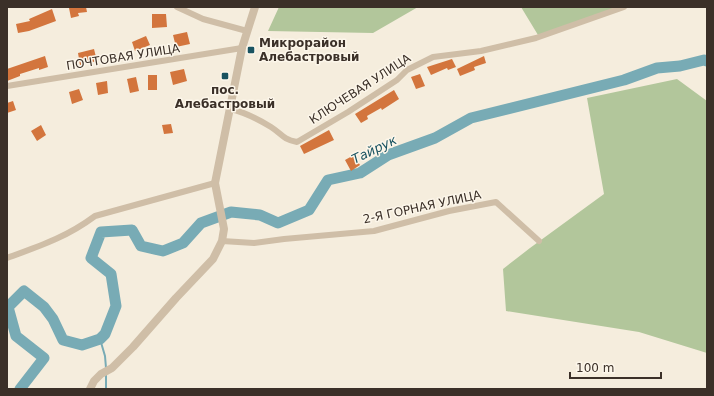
<svg xmlns="http://www.w3.org/2000/svg" width="714" height="396" viewBox="0 0 714 396" font-family="'DejaVu Sans',sans-serif">
  <style>
    .green { fill: #b2c69b }
    .lines { fill: none; stroke-linecap: round; stroke-linejoin: round }
    .stream { stroke: #78abb5; stroke-width: 2 }
    .river { stroke: #78abb5; stroke-width: 11 }
    .building { fill: #d3753d }
    .minor { stroke: #cfbea7; stroke-width: 6 }
    .tertiary { stroke: #cfbea7; stroke-width: 8 }
    .poi-dot { fill: #195361; stroke: #fcf6ea; stroke-width: 1.5 }
    .labels { text-anchor: middle; stroke-width: 3; stroke-linejoin: round; paint-order: stroke }
    .poi-label { font-size: 12px; font-weight: bold; fill: #3b3028; stroke: #fcf6ea; text-anchor: start }
    .street-label { font-size: 12px; fill: #3b3028; stroke: #fcf6ea }
    .water-label { font-size: 13px; font-style: italic; fill: #195361; stroke: #fcf6ea }
  </style>
  <rect width="100%" height="100%" fill="#f5eddd"/>
  <path class="green" d="M279,7H418L373,33L268,31Z
    M521,7H620L538,35Z
    M677,79L707,101V353L639,332L506,311L503,269L530,248L604,194L587,98Z"/>
  <g class="lines">
    <path class="stream" d="M100,339L105,356L106,368
      M106,374V389"/>
    <path class="river" d="M20,389L44,358L16,336L8,307L24,291L44,307L53,319L63,340L82,345L100,339L105,334L116,306L111,274L91,258L101,232L132,230L141,246L163,251L183,243L201,223L231,212L260,215L278,223L309,210L328,180L360,173L388,155L435,138L471,118L624,80L657,68L680,66L704,60L707,61"/>
  </g>
  <path class="building" d="M78,7H86L87,12L78,13L79,16L71,18L69,8Z
    M52,9L56,21L29,31L18,33L16,24L30,21L29,19Z
    M152,14H166L167,27L152,28Z
    M187,32L190,44L176,47L173,35Z
    M146,36L150,45L135,51L132,42Z
    M94,49L97,61L80,65L78,53Z
    M45,56L48,67L39,70V68L20,74V76L7,81V69Z
    M484,56L486,63L474,67L475,70L460,76L457,69Z
    M452,59L456,67L448,70L447,68L431,75L427,67Z
    M184,69L187,81L173,85L170,72Z
    M420,74L425,86L416,89L411,77Z
    M148,75H157V90H148Z
    M136,77L139,91L130,93L127,79Z
    M107,81L108,93L98,95L96,83Z
    M79,89L83,100L72,104L69,92Z
    M394,90L399,99L382,110L381,108L367,116L368,119L361,123L355,114Z
    M13,101L16,110L7,113V103Z
    M171,124L173,133L164,134L162,125Z
    M41,125L46,135L37,141L31,131Z
    M329,130L334,140L304,154L300,146Z
    M354,155L360,165L351,171L345,160Z"/>
  <g class="lines">
    <path class="minor" d="M177,7L203,19L247,31
      M7,86L242,48
      M230,109C244,112 258,119 271,127C282,134 282,139 297,142L348,112L397,80L407,70L433,57L481,51L536,38L624,7
      M222,241L254,243L284,239L374,231L449,211L496,202L539,241
      M7,258C40,246 67,237 95,216L215,183"/>
    <path class="tertiary" d="M90,389L94,381L101,374L112,368L133,347L176,298L213,259L222,241L224,229L215,183L242,48L255,7"/>
  </g>
  <g class="poi-dot">
    <rect x="247" y="46" width="8" height="8" rx="2"/>
    <rect x="221" y="72" width="8" height="8" rx="2"/>
  </g>
  <g class="labels">
    <g class="poi-label">
      <text x="259" y="47">Микрорайон<tspan x="259" dy="14">Алебастровый</tspan></text>
      <text x="225" y="94" text-anchor="middle">пос.<tspan x="225" dy="14">Алебастровый</tspan></text>
    </g>
    <g class="street-label">
      <text transform="translate(123 57) rotate(-9)" y="4">ПОЧТОВАЯ УЛИЦА</text>
      <text transform="translate(360 89) rotate(-33)" y="4">КЛЮЧЕВАЯ УЛИЦА</text>
      <text transform="translate(422 207) rotate(-12)" y="4">2-Я ГОРНАЯ УЛИЦА</text>
    </g>
    <g class="water-label">
      <text transform="translate(374 149) rotate(-26)" y="5">Тайрук</text>
    </g>
  </g>
  <rect width="714" height="396" fill="none" stroke="#3b3028" stroke-width="16"/>
  <path d="M570 372v6h91v-6" fill="none" stroke="#3b3028" stroke-width="2"/>
  <text x="576" y="372" font-size="12" fill="#3b3028" stroke="#fcf6ea" stroke-width="3" paint-order="stroke">100 m</text>
</svg>
